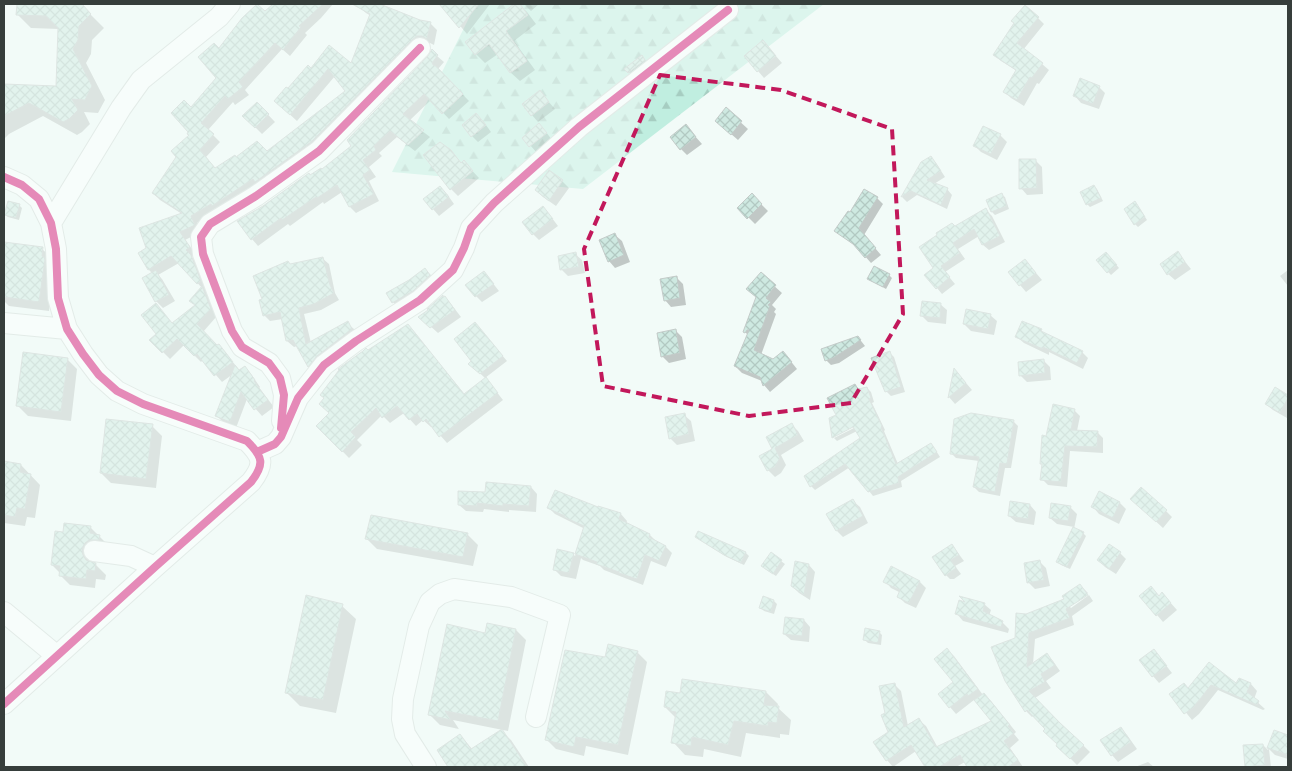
<svg xmlns="http://www.w3.org/2000/svg" width="1292" height="771" viewBox="0 0 1292 771" font-family="'Open Sans',sans-serif">
  <style>
    .forest { fill: url(#forest-firs) }
    .shadow { fill: #0003; fill-rule: evenodd }
    .building { fill: url(#building-cross-hatch); stroke: #c4cbc9 }
    .lines { fill: none; stroke-linecap: round; stroke-linejoin: round }
    .minor-casing { stroke: #d0d8d5; stroke-width: 22 }
    .minor { stroke: #fdfefe; stroke-width: 20 }
    .cycleway-casing { stroke: #fff; stroke-width: 11 }
    .cycleway { stroke: #d6006c; stroke-width: 8 }
    .marked { fill: none; stroke: #c2185b; stroke-width: 4; stroke-dasharray: 10 6; stroke-linejoin: round }
  </style>
  <defs>
    <pattern id="forest-firs" width="22" height="20" patternUnits="userSpaceOnUse" patternTransform="scale(1.25)"><rect width="22" height="20" fill="#c0eee0"/><path d="M5 1l3.5 6h-7zM16 11l3.5 6h-7z" fill="#a6cdc1"/></pattern>
    <pattern id="building-cross-hatch" width="8" height="8" patternUnits="userSpaceOnUse" patternTransform="scale(1.25)"><rect width="8" height="8" fill="#cee9e1"/><path d="M0 0l8 8M0 8l8-8" fill="none" stroke="#b2c9c2"/></pattern>
  </defs>
  <rect width="100%" height="100%" fill="#f2fbf8"/>
  <path class="forest" d="M476,4H824L583,189L392,172Z"/>
  <path class="shadow" d="M18,4H80L104,28L92,40L91,54L86,63L105,100L98,113L84,112L90,124L82,132L77,135L43,116L9,134L4,139V86L57,87L59,29L31,28L18,15Z
    M275,4H333L321,18L305,33L307,35L290,56L282,49L245,90L249,95L235,105L233,102L208,130L220,142L206,157L216,169L237,158L267,152L347,91L335,76L297,121L275,101L311,69L351,65L371,16L366,13L359,7L361,4H376L420,21L430,23L437,30L434,45L430,43H425L318,149L197,223L201,232L185,240L196,254L192,257L198,264L207,288L205,290L208,294L217,316L203,332L217,347L219,346L225,352L240,371L245,367L251,374L260,387L259,388L274,407L262,416L247,399L236,428L223,422L217,416L233,374L222,382L203,360L201,362L184,345L170,359L151,340L173,324L196,305L202,288L179,263L158,275L162,279L175,301L163,308L156,301L153,274L149,270L147,249L182,214L160,200L153,193L191,135V109L218,78L219,50L265,13Z
    M450,4H490L467,34L445,8Z
    M516,4H518L527,12L536,24L514,41L535,70L520,81L510,72L498,54L485,63L476,54L467,42Z
    M524,4H539L531,11Z
    M1038,18L1044,24L1023,50L1042,64L1049,70L1039,84L1037,83L1024,106L1011,98L1005,92L1017,71L1001,61L994,54Z
    M763,41L782,63L764,78L758,71Z
    M437,56L444,62L438,69L469,101L449,119L431,100L409,121L430,137L415,151L397,137L379,153L382,156L369,167L376,177L369,181L379,201L356,213L350,207L342,192L324,204L323,202L290,226L288,224L258,246L252,239L310,177L322,170L353,146Z
    M642,57L648,63L636,79L626,69Z
    M1099,87L1105,93L1099,109L1081,103L1075,96Z
    M540,92L555,109L538,122L532,115Z
    M257,103L275,122L262,134L244,116Z
    M726,109L748,129L738,140L723,127Z
    M483,121L491,132L478,142L472,136Z
    M686,126L702,144L687,155L681,149Z
    M546,132L552,140L537,153L524,138Z
    M1000,135L1007,142L997,160L981,152L975,146Z
    M451,151L462,164L464,162L479,178L458,196L451,189Z
    M930,157L936,163L945,177L934,184L947,189L952,195L947,209L917,195L907,202L902,197L922,163Z
    M1035,160L1042,167L1043,194L1027,195L1021,188Z
    M549,172L562,181L569,188L556,206L543,197L536,190Z
    M1094,186L1097,189L1103,201L1090,207L1087,204L1081,193Z
    M447,194L454,204L439,216L433,209Z
    M752,195L768,211L755,224L739,208Z
    M1002,195L1005,197L1009,209L995,215L992,212L988,200Z
    M877,198L883,204L864,235L881,255L871,263L857,247L842,236L850,214Z
    M19,205L22,208L19,220L8,217L5,214Z
    M1138,206L1147,220L1138,227L1135,224Z
    M986,210L992,216L1005,242L989,250L983,245L979,236L958,249L965,259L945,272L955,284L942,294L937,288L934,268L955,228Z
    M549,214L558,226L539,240L533,234Z
    M615,235L622,241L630,262L615,268L609,261Z
    M4,244L42,249L53,259L54,271L49,311L9,306L4,301Z
    M1178,253L1191,269L1175,280L1168,274Z
    M575,254L582,260L585,273L568,276L562,270Z
    M1109,256L1119,268L1111,275L1098,261Z
    M322,258L329,264L335,293L339,300L321,310L304,314L311,343L347,323L354,329L358,336L315,372L309,366L297,346L294,347L287,341L283,319L270,321L264,315V300L291,265Z
    M1025,260L1042,280L1026,292L1009,272Z
    M425,270L432,276L399,309L393,302L409,281Z
    M1288,270V286L1280,276Z
    M484,272L499,291L482,302L476,296Z
    M761,274L782,293L772,305L776,309L774,312L776,314L761,355L773,360L789,359L797,369L770,392L764,385L762,381L742,373L735,366L748,335L745,332L757,298Z
    M889,275L892,278L886,289L872,281Z
    M676,277L683,284L686,305L671,307L665,300Z
    M445,297L451,304L461,317L438,333L420,317Z
    M940,304L947,310L946,324L928,322L922,316Z
    M990,315L997,321L994,335L971,331L964,324Z
    M480,329L507,361L485,378L470,364L473,361Z
    M675,330L682,337L686,359L669,363L662,356Z
    M1041,331L1045,334L1082,352L1088,358L1083,369L1049,352V355L1024,343L1017,337Z
    M414,332L465,395L492,386L503,400L447,443L432,426L431,427L423,420L416,426L404,413L390,423L382,415L357,440L362,445L349,458L318,426L330,414L368,352Z
    M858,337L865,346L839,363L831,365L826,360Z
    M889,352L894,357L905,392L891,396L886,391Z
    M67,359L77,369L71,421L28,416L18,406Z
    M1044,361L1050,367L1051,380L1027,382L1020,375Z
    M955,370L972,390L955,404L949,397Z
    M855,385L860,390L867,388L871,392L874,402L872,403L885,430L884,431L898,464L935,449L940,457L901,481L902,487L873,496L850,467L815,490L811,486L862,438L857,431L837,441L833,437L838,416ZM858,423L860,425L834,438V435Z
    M1275,389L1288,397V416L1287,418L1273,410L1266,404Z
    M1074,410L1080,416L1077,431L1097,432L1103,438V453L1070,451L1067,487L1048,485L1042,479Z
    M684,415L691,421L695,441L677,445L670,438Z
    M1013,421L1018,426L1011,468H1005L1000,496L979,492L974,487L979,461L956,458L951,453Z
    M791,424L798,431L804,441L781,455L786,465L781,473L775,477L768,470L774,449L768,438Z
    M152,426L162,436L156,488L111,483L101,473Z
    M4,463L21,465L40,485L35,518L27,517L25,526L4,523Z
    M531,487L537,494L536,512L509,510V512L484,509L483,512L466,511L459,505L486,494Z
    M853,501L860,507L868,523L843,537L837,531Z
    M1120,503L1126,509L1119,524L1099,514L1093,507Z
    M1030,505L1036,512L1034,525L1016,522L1009,516Z
    M1138,505L1166,511L1172,517L1163,528Z
    M599,507L621,514L627,521L626,524L650,535L656,541L666,547L672,553L666,567L651,561L643,585L604,570L600,566L583,560L581,558L576,579L561,576L554,569L573,554L575,556L585,529L555,514L549,508L599,509Z
    M1070,507L1077,514L1074,529L1083,533L1086,536L1070,569L1061,565L1058,562L1074,527L1057,524L1050,518Z
    M90,527L109,546L92,560V563L95,564L106,575L105,580L96,579L95,588L70,585L60,575V573L52,565L64,533Z
    M699,532L746,553L749,556L744,565L727,557L700,540Z
    M468,535L478,545L473,566L377,549L367,539Z
    M952,545L964,561L955,566L961,574L954,579H950L944,573Z
    M1120,553L1126,559L1116,574L1105,567L1099,560Z
    M771,554L785,564L776,576L765,569Z
    M1040,562L1046,568L1050,586L1035,589L1028,582Z
    M809,565L815,572L810,600L799,593L792,586Z
    M885,581L920,582L926,588L916,608L905,603L899,597L901,593L891,588Z
    M1080,585L1088,593L1069,606L1071,608L1089,595L1093,601L1072,616L1074,625L1035,639L1033,664L1047,655L1053,661L1060,671L1046,681L1051,688L1035,698L1090,752L1077,765L1058,746L1059,744L1034,715L1032,717L1026,711L1016,638L1026,615L1066,600Z
    M1141,596L1169,601L1177,610L1163,622Z
    M774,601L777,604L774,614L764,611L761,608Z
    M984,604L991,610L989,616L1002,622L1009,629L1008,633L963,621L957,614L969,606Z
    M342,606L356,619L336,713L300,706L287,693Z
    M804,620L810,627L809,642L791,640L784,634Z
    M516,630L526,640L508,731L453,720L459,729L440,725L430,715L486,635Z
    M879,632L882,635L881,645L868,643L865,640Z
    M947,650L954,656L983,695L984,694L991,701L1016,732L1014,734L1019,740L1010,748L1023,767H968L965,762L956,767H926L916,751L893,767L887,760L875,742L890,732L886,714L894,684L901,691L908,726L919,720L926,726L938,748L993,722L974,700L956,714L950,707L954,682Z
    M1154,650L1172,673L1159,683L1153,676Z
    M637,652L647,662L628,755L586,746L584,756L556,749L546,739L606,659Z
    M1209,663L1237,685L1239,679L1251,684L1257,691L1254,699L1265,709L1263,710L1218,690L1199,714L1192,720L1171,694L1189,689Z
    M766,692L778,704L777,707L791,720L789,735L780,734V738L746,733L741,757L704,749L703,757L685,755L673,742L676,718L665,707L681,694Z
    M1120,728L1127,735L1137,749L1118,762L1112,755Z
    M501,731L511,740L529,767H450L438,750L460,735L473,750Z
    M1275,731L1288,736V759L1275,755L1269,749L1271,767H1247L1246,766L1263,745L1268,750Z
    M1148,762L1154,767H1135Z"/>
  <path class="building" d="M17,4H82L91,14L79,26L78,40L73,49L92,86L85,100L72,99L78,110L69,119L63,122L29,103L4,116V84L56,86L58,28L46,16L16,15Z
    M257,4L265,11L273,4H323L299,26L301,27L283,50L275,43L239,82L243,87L228,99L225,96L201,123L214,134L200,150L215,168L235,155L236,157L257,141L267,151L345,91L328,69L290,115L274,101L286,87L288,88L308,65L311,68L329,45L351,63L370,14L352,4H380L420,20L431,22L427,39L422,36H417L412,40L311,142L255,182L253,179L212,206L211,204L191,216L195,225L180,232L190,247L186,250L191,255L201,281L197,284L171,256L148,270L138,253L146,248L139,228L182,213L152,193L176,157L171,151L189,135L187,134L188,132L171,113L184,100L191,107L216,78L198,57L214,43L219,48L242,18Z
    M439,4H479L459,28Z
    M514,4H520L528,15L506,31L527,61L510,73L489,44L475,55L465,42Z
    M1025,5L1039,17L1017,43L1043,63L1032,78L1030,77L1017,100L1003,92L1016,70L993,55L1014,23L1011,21Z
    M763,40L776,56L757,72L744,56Z
    M432,49L438,55L432,63L434,66L435,65L463,94L442,114L424,94L403,114L424,130L408,145L390,131L374,146L376,150L363,160L370,170L363,175L374,194L349,207L337,185L317,198L316,197L282,220L281,218L251,240L237,221L263,206L309,173L310,175L321,168L322,169L351,146L347,140L428,56Z
    M642,55L645,60L628,73L624,69Z
    M1080,78L1100,86L1093,104L1073,96Z
    M540,90L549,102L531,116L522,104Z
    M257,102L269,114L255,128L242,116Z
    M726,107L742,121L731,135L715,121Z
    M476,113L486,125L471,137L462,125Z
    M539,123L547,133L529,147L522,138Z
    M686,124L696,137L680,150L670,137Z
    M983,126L1001,134L991,154L973,146Z
    M440,142L451,150L461,163L464,160L473,171L450,190L423,155Z
    M931,156L941,171L927,180L948,188L941,205L911,191L901,197L921,162Z
    M1019,159H1036L1037,188L1019,189Z
    M549,170L563,180L549,201L535,190Z
    M1094,185L1101,198L1086,205L1080,192Z
    M440,186L449,197L432,210L423,199Z
    M864,189L878,197L859,228L876,248L865,258L853,244L834,231L848,211L850,212Z
    M752,193L762,204L747,219L737,208Z
    M1002,193L1007,206L991,212L986,200Z
    M8,201L20,204L16,218L4,215Z
    M1135,201L1145,217L1134,225L1124,209Z
    M543,206L553,219L532,235L522,222Z
    M986,208L1000,236L982,245L974,229L953,243L960,253L941,266L950,277L936,289L924,275L933,268L919,247L937,235L936,233L952,223L955,226Z
    M615,233L624,255L608,262L599,240Z
    M4,242L43,247L42,256L44,257L45,260L39,302L4,297Z
    M1178,251L1185,262L1167,275L1160,264Z
    M576,252L579,267L560,270L558,256Z
    M1106,252L1117,265L1107,273L1096,260Z
    M323,257L330,285L334,293L314,304L299,308L306,344L348,321L352,329L317,356L308,367L293,340L286,341L280,312L263,316L259,300L262,299L253,276L288,261L290,264Z
    M1025,259L1036,273L1019,286L1008,272Z
    M874,266L890,274L883,287L867,279Z
    M425,268L430,275L413,291L392,303L386,293L409,280Z
    M156,270L169,295L155,302L142,278Z
    M484,271L494,284L475,297L465,285Z
    M761,272L776,285L766,298L771,302L768,305L770,306L754,350L773,359L783,351L792,362L763,386L760,377L734,366L749,330H747L745,333L743,332L756,297L746,289Z
    M677,276L680,298L664,301L660,279Z
    M202,286L211,309L197,324L217,345L219,344L233,362L214,376L197,354L194,356L177,339L162,353L149,340L156,334L141,315L156,303L172,323L195,305L189,301Z
    M443,295V297L445,296L455,310L430,328L418,317L428,310L427,309Z
    M922,301L941,303L940,318L920,316Z
    M966,309L991,314L988,329L963,324Z
    M1022,321L1042,329L1041,331L1083,351L1077,363L1043,347V349L1015,337Z
    M475,322L503,356L480,374L468,364L471,361L454,339Z
    M408,324L464,394L486,377L498,393L439,437L426,419L423,422L417,414L409,420L397,406L382,418L376,408L351,432L356,437L342,452L316,426L329,413L319,404L324,398L320,395L339,370L338,369L363,351L366,348L368,350Z
    M676,329L680,353L661,357L657,333Z
    M858,336L861,340L833,358L825,361L821,349Z
    M890,351L901,387L885,392L871,358Z
    M23,352L68,358L61,412L16,406Z
    M1044,359L1045,373L1019,376L1018,362Z
    M235,365L239,370L245,366L255,380L254,381L268,400L254,410L241,392L230,422L215,416Z
    M954,368L966,383L948,398Z
    M855,384L858,389L867,387L871,398L869,399L882,426L881,427L896,464L931,443L937,452L898,477L899,483L868,492L845,464L810,487L804,476L860,438L853,427L832,438L829,418L836,415L827,398Z
    M1275,387L1288,395V398L1280,413L1265,404Z
    M1053,404L1075,409L1071,430L1098,431L1097,447L1065,446L1061,482L1040,480L1042,464H1040L1042,435L1046,436Z
    M685,413L689,434L669,439L665,417Z
    M971,413L1014,420L1007,464L1000,463L995,492L973,487L979,457L950,454L954,419Z
    M106,419L153,424L146,479L100,473Z
    M792,423L798,435L775,448L780,458L775,467L767,471L759,456L772,449L766,437Z
    M4,461L21,464L20,472L31,474L25,509L17,508L15,517L4,515Z
    M486,482L531,486L529,506L503,504V506L477,503V506L458,505V491L485,492Z
    M1141,487L1167,510L1156,522L1130,499Z
    M555,490L598,507V506L621,513L619,519L650,534L649,537L666,546L659,561L645,555L637,579L619,573V572L596,564L597,562L575,554L584,526L564,517L565,516L547,508Z
    M1099,491L1120,502L1113,518L1091,507Z
    M853,499L863,516L836,531L826,514Z
    M1010,501L1030,504L1028,519L1008,516Z
    M1051,503L1071,506L1068,521L1049,518Z
    M371,515L468,533L463,557L365,539Z
    M64,523L91,526L90,533L100,535L99,540H89L85,543L82,549L83,555L86,560L96,563L95,571L87,570L86,579L59,576L60,566L51,565L55,531L63,532Z
    M1073,527L1084,532L1067,567L1056,562Z
    M698,531L746,552L741,563L724,555L695,537Z
    M952,544L959,555L951,560L956,568L945,576L932,557Z
    M1109,544L1121,552L1109,569L1097,560Z
    M557,549L574,553L569,573L553,570Z
    M771,552L782,560L773,574L761,566Z
    M1040,560L1044,580L1027,583L1024,563Z
    M795,561L809,564L804,595L791,586Z
    M891,566L920,581L909,603L897,597L900,590L883,582Z
    M1080,584L1088,595L1066,609L1070,618L1029,633L1027,667L1047,653L1055,665L1041,674L1045,682L1029,691L1060,723L1084,745L1070,759L1056,746L1057,744L1043,731L1045,729L1027,710L1025,712L1005,681L991,647L1015,638L1016,613L1026,614L1064,599L1062,596Z
    M1151,586L1159,596L1162,592L1171,603L1156,616L1139,596Z
    M306,595L343,604L323,700L285,693Z
    M763,596L774,600L771,612L759,608Z
    M959,596L985,603L983,611L1003,621L1001,627L980,621V622L979,621L955,614L959,600L965,602Z
    M785,617L804,619L802,636L783,634Z
    M487,623L516,629L498,721L445,711L451,720L428,715L447,624L485,633Z
    M865,628L880,631L878,643L863,640Z
    M608,644L638,651L618,745L576,737L574,747L545,740L565,650L605,657Z
    M947,648L978,689L968,696L967,694L949,708L938,694L953,682L934,659Z
    M1154,649L1167,666L1152,677L1139,660Z
    M1209,662L1236,683L1239,678L1251,683L1247,692L1259,701L1257,705L1211,685L1193,708L1184,714L1169,694L1184,683L1188,688Z
    M682,679L766,691L764,705L779,706L777,723L768,722V726L734,721L728,745L692,737L691,746L671,743L676,712L670,711V708L664,707L666,691L680,693Z
    M895,683L904,727L919,718L936,747L991,721L974,700L984,693L1010,725L1008,726L1014,733L1004,741L1018,760L1008,767H967L960,755L939,767H925L911,745L886,761L873,742L888,732L881,715L885,713L879,686Z
    M1121,727L1131,742L1111,756L1100,740Z
    M502,729L527,767H448L437,750L460,734L471,749Z
    M1274,730L1288,735V755L1267,748Z
    M1263,744L1265,765L1245,767L1243,745Z"/>
  <g class="lines">
    <g class="minor-casing">
      <path id="minor" d="M4,177L22,185L39,199L51,223L56,249L58,298L67,329L83,354L99,375L117,391L143,404L247,441C263,457 265,464 251,482L155,567L4,704
        M51,223L121,108L141,80L219,17L230,4
        M4,323L67,329
        M282,421L284,395L280,378L269,363L242,347L232,331L203,254L201,237L210,224L256,196L319,151L420,48
        M257,452L275,444L281,437L298,398L324,365L356,341L420,300L453,270L464,248L471,228L494,203L579,127L728,10
        M94,551L131,556L155,567
        M4,612L57,656
        M426,767L405,734L402,719L403,699L419,626L430,602L440,594L454,589L511,597L560,615L536,717"/>
    </g>
    <use href="#minor" class="minor"/>
    <g class="cycleway-casing">
      <path id="cycleway" d="M4,177L22,185L39,199L51,223L56,249L58,298L67,329L83,354L99,375L117,391L143,404L247,441C263,457 265,464 251,482L155,567L4,704
        M281,428L284,395L280,378L269,363L242,347L232,331L203,254L201,237L210,224L256,196L319,151L420,48
        M257,452L275,444L281,437L298,398L324,365L356,341L420,300L453,270L464,248L471,228L494,203L579,127L728,10"/>
    </g>
    <use href="#cycleway" class="cycleway"/>
  </g>
  <path d="M0 0H1292V771H0ZM660,75L781,90L892,129L903,314L851,403L749,416L603,386L584,249Z" fill="#f2fbf8" fill-opacity=".55" fill-rule="evenodd"/>
  <path class="marked" d="M660,75L781,90L892,129L903,314L851,403L749,416L603,386L584,249Z"/>
  <rect width="1292" height="771" fill="none" stroke="#363e3b" stroke-width="10"/>
</svg>
